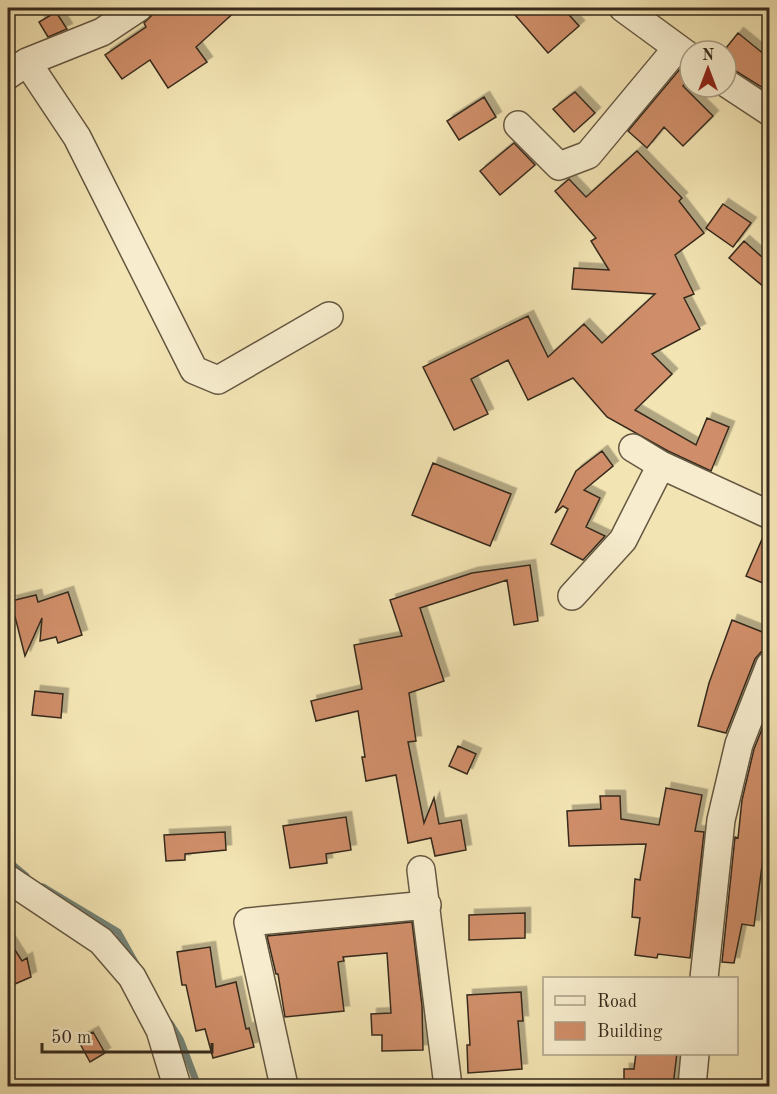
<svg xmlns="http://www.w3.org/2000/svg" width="777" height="1094" viewBox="0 0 777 1094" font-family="'Old Standard TT',serif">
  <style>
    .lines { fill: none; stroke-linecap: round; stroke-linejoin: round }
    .stream { stroke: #738376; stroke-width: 7 }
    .building { fill: #cf8e69; stroke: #362a1d; stroke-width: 1.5; filter: url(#shadow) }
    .minor-casing { stroke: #655842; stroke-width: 30 }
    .minor { stroke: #f7edce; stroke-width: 27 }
  </style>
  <defs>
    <filter id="shadow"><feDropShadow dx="5.5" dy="-5.5" stdDeviation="0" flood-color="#0004"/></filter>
  </defs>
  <rect width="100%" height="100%" fill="#f3e4b3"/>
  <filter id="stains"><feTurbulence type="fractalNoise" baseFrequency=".00333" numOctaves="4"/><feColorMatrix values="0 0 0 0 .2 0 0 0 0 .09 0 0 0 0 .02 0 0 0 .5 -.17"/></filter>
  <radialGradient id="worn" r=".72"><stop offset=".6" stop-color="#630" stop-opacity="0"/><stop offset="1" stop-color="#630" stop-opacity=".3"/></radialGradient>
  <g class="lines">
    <path class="stream" d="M8,861L26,876
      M43,887L118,932L136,964
      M170,1023L180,1039L198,1086"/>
  </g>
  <path class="building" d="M154,8H239L196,47L207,62L168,88L150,60L122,79L105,55L146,27L144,23L152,15Z
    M509,8H563L579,26L548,53Z
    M56,12L67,29L48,37L39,22Z
    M738,33L770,59V81L763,88L726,65V48Z
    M680,69L690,72V78L683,86L713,116L683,146L664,127L647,148L628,131Z
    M575,92L595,113L574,132L553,109Z
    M484,97L496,117L459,140L447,121Z
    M514,143L535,165L500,195L480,171Z
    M637,151L682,198L679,201L704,233L675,255L694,294L684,298L700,329L652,354L672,374L635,410L696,445L707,418L729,427L711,471L668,451L607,417L573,378L528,400L508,360L471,379L488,414L454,430L423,367L528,316L548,357L584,324L602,343L655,294L572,289L574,268L609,270L591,241L596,238L555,191L569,179L586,197Z
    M723,204L751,223L733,247L706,228Z
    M744,241L770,264V292L729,258Z
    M602,451L613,466L584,490L600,498L586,527L605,536L583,560L551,544L568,509L563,506L555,513L576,471Z
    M433,463L511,494L490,546L412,515Z
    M766,530H770V586L746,576Z
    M530,565L538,621L514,625L507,580L420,608L444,681L409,693L416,741L408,742L424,823L434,798L439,824L461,820L466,850L435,856L431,838L408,843L396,775L366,781L362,757H365L358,711L316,721L311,701L362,689L354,645L402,636L390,600L472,573Z
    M68,592L82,635L58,643L56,637L40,641L42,618L25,656L11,601L36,595L38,602Z
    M732,620L770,635V650L761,652L755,659L726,733L698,726L709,683Z
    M35,691L63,694L61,718L32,715Z
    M770,709V779L763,817L770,818V851H764L754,926L742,924L734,963L722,962L735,837L738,838L742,800L754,749Z
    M458,746L476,754L467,774L449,766Z
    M666,788L702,795L695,831L704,832L690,958L658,954L657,958L635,955L640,918L632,917L635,879L640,880L646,844L569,846L567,811L601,809L600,796H620L621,819L659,825Z
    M346,817L351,850L326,854L327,863L290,868L283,826Z
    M225,832L226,850L185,854V860L166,861L164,835Z
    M525,913V938L469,940V915Z
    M412,922L422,1006L423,1050L382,1051V1035H372L371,1014L391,1013L387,953L343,957L344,961L338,962L344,1011L285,1017L278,974H276L267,936Z
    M8,939L22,961L27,958L31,977L8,987Z
    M210,947L216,987L236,982L246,1029L249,1028L254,1047L213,1058L205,1029L196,1031L186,985H182L177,952Z
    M521,992L523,1021H518L522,1069L468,1073L467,1045H470L467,995Z
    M93,1032L105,1053L90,1062L78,1040Z
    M636,1053H677L673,1086H624V1069H634Z"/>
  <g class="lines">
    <g class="minor-casing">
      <path id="minor" d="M623,8L690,57
        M27,62L77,137L194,370L218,380L329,316
        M8,75L27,62L102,32L138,8
        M726,83L770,112
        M518,125L559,166L588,155L677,48
        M633,448L661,465L770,515
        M572,596L623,540L661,465
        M421,870L448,1086
        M8,879L101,941L132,977L160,1030L177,1086
        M704,978L721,820L739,744L770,665
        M284,1086L248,922L427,905
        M692,1086L695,1054"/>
    </g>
    <use href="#minor" class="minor"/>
  </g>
  <rect width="777" height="1094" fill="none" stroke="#f3e4b3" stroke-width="30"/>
  <rect x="9" y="9" width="759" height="1076" fill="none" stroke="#362a1d" stroke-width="3"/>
  <rect x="15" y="15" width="747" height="1064" fill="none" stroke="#362a1d" stroke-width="1.5"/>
  <rect x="543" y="977" width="195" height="78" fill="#f7edce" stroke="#aa9f87" stroke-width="1.5"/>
  <rect x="555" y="996" width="30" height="9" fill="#f7edce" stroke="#aa9f87" stroke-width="1.5"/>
  <text x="597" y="1007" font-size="18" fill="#362a1d">Road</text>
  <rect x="555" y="1022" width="30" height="18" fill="#cf8e69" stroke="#aa9f87" stroke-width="1.5"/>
  <text x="597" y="1037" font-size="18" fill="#362a1d">Building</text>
  <g transform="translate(708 69)"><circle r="28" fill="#f7edce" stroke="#aa9f87" stroke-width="1.5"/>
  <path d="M0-4.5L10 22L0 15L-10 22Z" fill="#8f2418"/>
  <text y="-9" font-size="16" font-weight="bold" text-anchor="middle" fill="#362a1d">N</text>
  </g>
  <path d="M42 1043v9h170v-9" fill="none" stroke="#362a1d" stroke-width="3"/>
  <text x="51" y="1043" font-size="18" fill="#362a1d" stroke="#f7edce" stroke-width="4.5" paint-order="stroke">50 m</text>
  <rect width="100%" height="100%" filter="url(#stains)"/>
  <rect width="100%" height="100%" fill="url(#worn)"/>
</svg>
